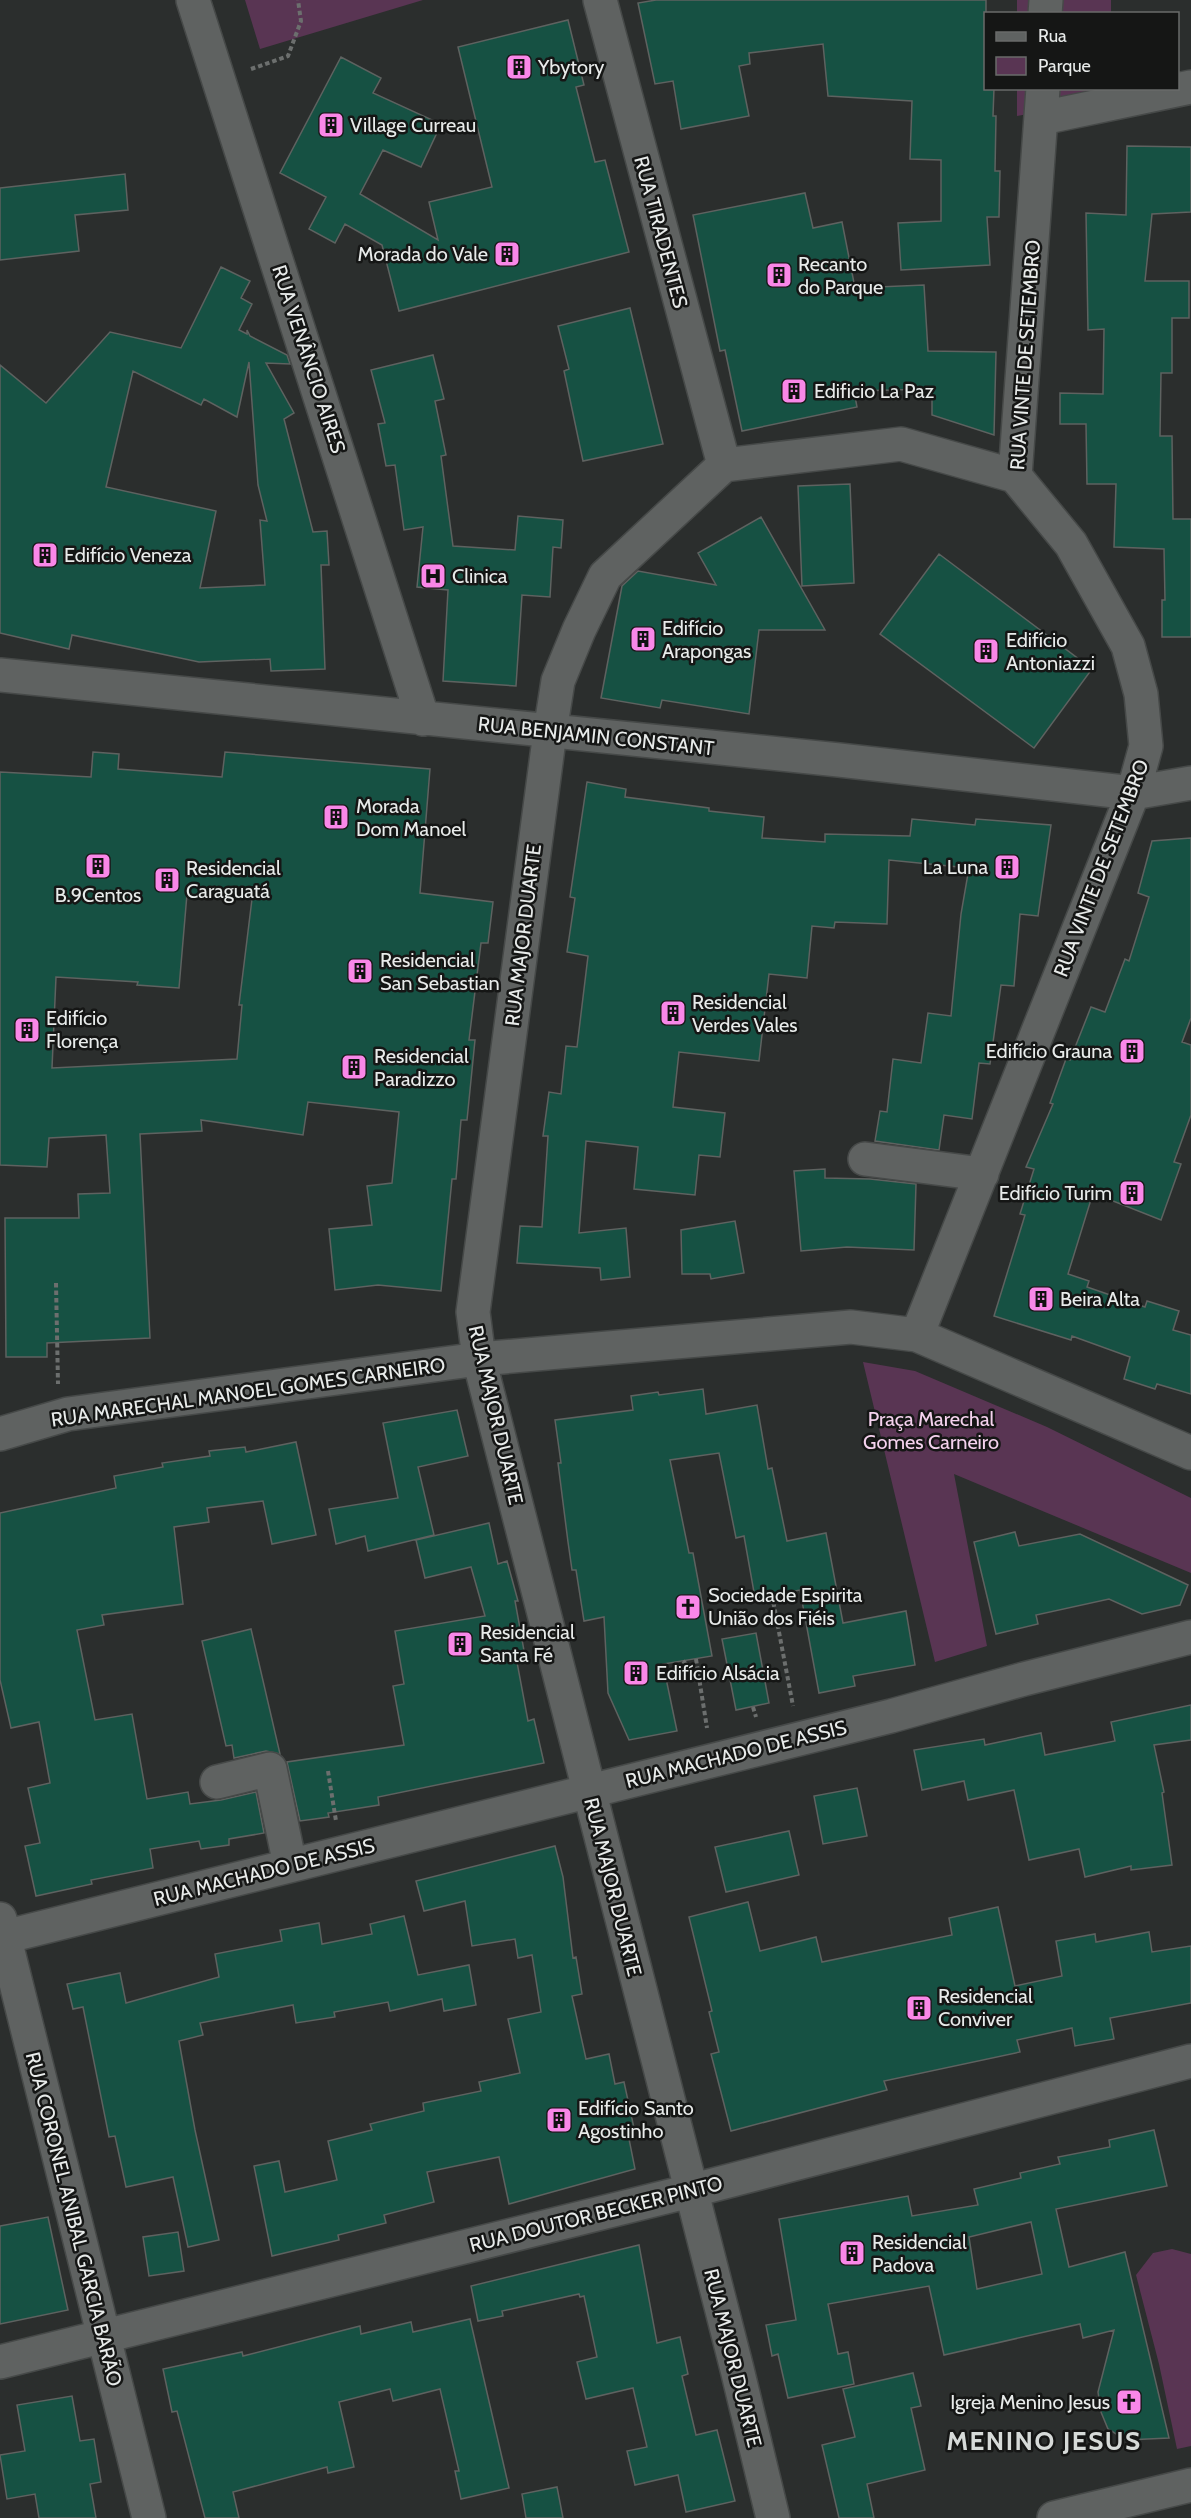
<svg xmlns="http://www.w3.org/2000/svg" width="1191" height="2518" viewBox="0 0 1191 2518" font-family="Cabin,sans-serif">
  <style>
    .green { fill: #593553 }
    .building { fill: #165143; stroke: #5e6260; stroke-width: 1.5; fill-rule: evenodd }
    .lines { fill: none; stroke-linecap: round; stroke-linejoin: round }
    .minor-casing { stroke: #464948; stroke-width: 36 }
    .path { stroke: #6c6f6e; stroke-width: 4; stroke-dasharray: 4.5 3; stroke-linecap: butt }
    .minor { stroke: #5f6261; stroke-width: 33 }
    .labels { text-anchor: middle; stroke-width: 5; stroke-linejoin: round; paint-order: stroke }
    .poi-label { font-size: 20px; fill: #e8ebea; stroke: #151615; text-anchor: start }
    .street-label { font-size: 20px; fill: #e8ebea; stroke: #151615 }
    .park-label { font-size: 20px; fill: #f5d2ee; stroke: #151615 }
    .district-label { font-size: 26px; font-weight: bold; letter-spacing: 1.5px; fill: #d6dad8; stroke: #151615 }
  </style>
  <rect width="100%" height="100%" fill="#2b2e2d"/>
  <path class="green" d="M245,0H423L260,49Z
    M1017,0H1111V13H1017Z
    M1017,89H1116V98L1017,116Z
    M863,1362L915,1371L1047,1427L1191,1498V1573L954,1474L987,1646L935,1662Z
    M1172,2249L1191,2254V2446L1177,2449L1159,2364L1136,2275L1153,2253Z"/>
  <path class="building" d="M656,0H986V88H994L993,116H996L995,171H1000L999,217H987L990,265L901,270L898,223L941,221V160L910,159L912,101L828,96L823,44L749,53L750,64L739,66L749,116L681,129L673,81L655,84L638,3Z
    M568,20L584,85L576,87L595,162L605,160L629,252L399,311L382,245L345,224L335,243L309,229L326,197L280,173L341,57L381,78L373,93L441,124L421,167L383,150L360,194L438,240L429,202L492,187L458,47Z
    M1127,146L1191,147V212L1152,214L1145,281H1189V318H1172V373H1161L1160,436H1172L1173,519H1191V637H1162V600H1165L1164,549L1114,547L1116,484H1087L1086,424H1060V393L1103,394L1104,329L1088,330L1086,213L1126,215Z
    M125,174L128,210L75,215L79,251L0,260V188Z
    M805,193L813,228L842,222L855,288L924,285L928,351L996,352L994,435L932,415V389L854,391L857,407L742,431L725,350L720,351L693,215Z
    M221,267L250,281L241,298L252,304L239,330L247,334V330L250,336L287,355L290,364L266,363L294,413L284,419L313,532L327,531L329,565H321L325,669L271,671L270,659L199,662L72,635L69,649L0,633V365L46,403L110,332L181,348ZM249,362L258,485L267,521L260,520L265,585L200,588L216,511L106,487L133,371L201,405L204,399L237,417Z
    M630,308L663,444L583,461L564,371L569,369L558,326Z
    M433,355L444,399L435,401L446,455L441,456L453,546L515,550L518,516L563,520L561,548L553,547L550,597L522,595L516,686L443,681L448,590L417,587L423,527L404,530L395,465L386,466L378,424L385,423L371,370Z
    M850,484L854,583L802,586L798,486Z
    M761,517L825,630H759L749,714L662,700L660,708L601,698L622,586L638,571L716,585L698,553Z
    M939,554L1092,669L1034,748L880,634Z
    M93,752L119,754L118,769L222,777L225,752L430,769L420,893L493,902L488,943H481L469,1040H475L467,1120H461L456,1179H452L441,1291L378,1285L335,1290L329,1229L372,1225L367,1186L392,1183L399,1112L308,1102L303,1135L201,1120L202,1131L140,1134L150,1338L47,1343V1357H6L5,1218H79L78,1194L110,1193L106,1135L49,1138L47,1167L0,1165V772L91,777ZM187,894L252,899L239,1005H242L237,1059L52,1068L56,977L138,982L137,985L179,988Z
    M587,782L626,789L625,797L709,808V811L764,817L762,838L825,842V834L910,836L912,819L975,825L976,819L1051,825L1038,916L1020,914L1014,986L1001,985L990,1064L979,1063L972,1119L944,1115L939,1150L875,1141L880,1111L887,1112L893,1059L921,1063L928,1013L951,1016L961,914L969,868L889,860L887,924L835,922L834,928L812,926L807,978L769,974L759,1061L679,1052L673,1107L725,1113L720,1157L699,1155L695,1195L634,1189L638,1147L586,1141L579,1233L626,1228L630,1277L601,1280L600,1268L517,1263L520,1226L542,1227L548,1136H543L549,1092L561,1094L566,1046L577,1047L588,956L567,952L575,898L570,897Z
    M1191,838V1018L1182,1042L1191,1045V1115L1174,1162L1181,1164L1161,1220L1093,1193L1068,1274L1089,1281L1087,1287L1145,1307L1147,1301L1179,1311L1173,1330L1191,1335V1394L1157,1384L1155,1389L1124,1379L1130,1357L1072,1336L1071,1340L994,1316L1025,1215L1020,1214L1034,1169L1026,1167L1053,1104L1050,1103L1066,1059L1070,1060L1091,1007L1105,1012L1125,959L1129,961L1149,897L1138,893L1152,841Z
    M825,1169V1178L870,1179L916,1184L914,1250L847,1247L801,1251L794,1171Z
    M735,1221L744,1273L711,1279L710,1274H682L681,1230Z
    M703,1389L706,1414L757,1405L768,1469L772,1468L787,1541L826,1533L843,1623L906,1611L915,1665L853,1676L855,1686L819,1693L800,1590L755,1598L744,1536L736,1538L719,1453L670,1460L689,1553H693L712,1656L663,1664L677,1731L629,1740L608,1693L604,1617L584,1621L576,1570H572L568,1542L558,1463H561L555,1420L633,1410L631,1396L658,1392L659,1395Z
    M457,1410L468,1456L418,1467L434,1535L368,1551L365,1536L336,1544L329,1509L398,1498L383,1423Z
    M296,1442L316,1535L272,1544L263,1501L207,1508L209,1522L174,1527L183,1604L102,1615L104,1625L77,1630L95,1720L132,1714L147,1799L188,1792L190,1804L221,1800L256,1792L264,1833L229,1839V1845L201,1849L199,1841L150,1849L153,1868L91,1880L92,1884L36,1896L25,1846L40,1843L28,1788L50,1783L39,1722L11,1728L0,1680V1513L116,1488L114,1476L163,1467L162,1463L210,1456L209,1451L245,1447L246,1452Z
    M489,1523L498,1564L507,1561L518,1601H515L525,1656L516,1657L528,1721L534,1719L544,1763L378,1797L379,1805L328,1813L329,1817L300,1821L287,1762L404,1745L393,1686L404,1684L395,1631L485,1616L471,1567L425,1578L416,1540Z
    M1015,1532L1019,1546L1080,1534L1188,1585L1180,1605L1142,1614L1109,1599L1036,1615L1038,1624L996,1634L974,1542Z
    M251,1629L280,1754L266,1751L234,1758L232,1745L226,1746L202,1641Z
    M756,1633L769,1703L736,1710L722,1639Z
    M1191,1705V1740L1154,1745L1164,1792L1162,1793L1172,1865L1131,1870V1866L1085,1877L1079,1849L1029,1860L1014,1790L968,1800L964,1781L922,1790L914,1750L984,1739L985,1745L1041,1733L1045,1755L1115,1741L1111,1722Z
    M857,1788L867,1836L823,1844L814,1796Z
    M789,1831L799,1875L726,1892L715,1847Z
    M555,1846L563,1877L573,1958L576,1957L582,1994L572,1996L586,2059L609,2054L615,2084L624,2082L634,2128L627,2129L635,2169L509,2204L499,2157L427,2172L434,2202L384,2215L386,2223L338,2235L339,2240L272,2256L254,2166L279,2161L285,2192L337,2180L328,2141L372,2130L370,2124L424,2111L423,2103L481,2091L479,2082L520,2073L508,2019L541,2012L532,1955L518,1958L515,1939L472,1946L465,1901L424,1911L416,1881Z
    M748,1902L760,1951L816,1937L822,1962L952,1935L949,1918L998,1907L1015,1986L1062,1976L1056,1941L1095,1934L1096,1942L1149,1932L1152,1952L1191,1946V2003L1110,2018L1114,2039L1075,2046L1072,2028L1017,2040L1020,2052L884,2081L887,2090L731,2131L711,2054L719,2052L709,2012L712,2011L689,1917Z
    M404,1916L418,1975L469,1965L476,2005L444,2011L442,1999L390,2011L388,2002L334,2012L335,2017L296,2023L293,2005L200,2023L203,2035L179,2041L195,2130L219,2240L188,2247L173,2177L126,2187L115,2136L109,2137L83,2007L73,2009L67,1984L120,1973L126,2003L219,1977L215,1954L282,1941L280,1930L319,1923L322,1944L372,1934L370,1924Z
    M1154,2130L1167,2186L1056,2209L1069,2267L1125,2252L1169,2438L1126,2440L1108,2429L1101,2412L1098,2392L1114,2330L1083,2338L1080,2324L944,2355L929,2286L828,2304L838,2354L848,2352L854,2384L788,2398L778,2354L772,2356L766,2325L796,2320L779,2219L908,2196L912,2216L978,2205L974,2189L1021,2178L1020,2173L1060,2164L1058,2157L1110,2147L1109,2140ZM1031,2222L1042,2274L977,2289L969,2237Z
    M48,2217L68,2310L0,2324V2226Z
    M178,2232L184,2271L149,2276L143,2237Z
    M639,2245L657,2343L680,2337L688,2374L682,2376L696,2435L717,2430L735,2501L686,2512L678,2475L635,2485L627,2451L647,2447L633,2388L586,2399L577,2362L597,2357L584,2296L580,2297L579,2294L502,2311L503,2316L478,2321L471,2286Z
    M470,2319L509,2488L461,2499L455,2471H459L440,2389L393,2401L390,2389L339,2402L354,2467L328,2473L327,2467L233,2492L239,2518H205L177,2411L172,2412L163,2369L242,2352L243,2356L360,2326L361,2334L411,2322L413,2332Z
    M913,2373L921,2406L911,2408L925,2470L867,2484L874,2518H839L822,2445L855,2437L843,2389Z
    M72,2396L80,2441L94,2439L101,2482L90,2484L96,2518H39L35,2494L7,2499L0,2455L25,2451L17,2405Z
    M557,2487L563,2518H526L522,2494Z"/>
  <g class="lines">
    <g class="minor-casing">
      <path id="minor" d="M193,0L423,719
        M600,0L724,465
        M1045,14L1046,0
        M1042,118L1191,87
        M0,675L839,760L1133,793L1191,783
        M865,1159L982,1174
        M917,1335L1133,793L1146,746L1141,694L1128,646L1071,544L1015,476L1043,88
        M0,1434L68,1414L479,1359L851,1327L917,1335L1191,1453
        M217,1782L270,1769L290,1865
        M0,1919L149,2518
        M0,1938L891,1716L1024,1679L1191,1637
        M0,2362L690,2191L1191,2061
        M773,2518L737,2369L479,1359L473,1312L550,732L558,681L579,630L605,576L724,465L901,444L1015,476
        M1054,2518L1191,2485"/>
    </g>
    <path class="path" d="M251,69L288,56L301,21L298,0
      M56,1283L58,1384
      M772,1595L793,1706
      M696,1659L707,1728
      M683,1661L697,1675
      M753,1707L756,1717
      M328,1771L336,1821"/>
    <use href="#minor" class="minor"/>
  </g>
  <defs>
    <g id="building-square" transform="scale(1.35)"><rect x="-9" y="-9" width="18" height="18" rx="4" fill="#f987e8" stroke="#151615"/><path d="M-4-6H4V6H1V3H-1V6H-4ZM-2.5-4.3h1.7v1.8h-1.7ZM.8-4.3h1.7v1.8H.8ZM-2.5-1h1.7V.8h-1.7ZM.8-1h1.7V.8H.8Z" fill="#111"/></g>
    <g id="hospital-square" transform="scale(1.35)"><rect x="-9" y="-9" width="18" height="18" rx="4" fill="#f987e8" stroke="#151615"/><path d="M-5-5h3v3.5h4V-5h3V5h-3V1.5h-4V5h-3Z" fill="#111"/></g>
    <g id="church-square" transform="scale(1.35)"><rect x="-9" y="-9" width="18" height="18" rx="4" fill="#f987e8" stroke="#151615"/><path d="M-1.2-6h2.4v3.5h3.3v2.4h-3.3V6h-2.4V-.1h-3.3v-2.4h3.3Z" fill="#111"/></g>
  </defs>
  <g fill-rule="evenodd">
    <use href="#building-square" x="519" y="67"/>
    <use href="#building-square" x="331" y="125"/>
    <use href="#building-square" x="507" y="254"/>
    <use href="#building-square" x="779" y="275"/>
    <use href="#building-square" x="794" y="391"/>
    <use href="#building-square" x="45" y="555"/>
    <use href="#hospital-square" x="433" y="576"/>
    <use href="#building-square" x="643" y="639"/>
    <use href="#building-square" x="986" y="651"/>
    <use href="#building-square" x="336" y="817"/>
    <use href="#building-square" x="98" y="866"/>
    <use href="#building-square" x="1007" y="867"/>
    <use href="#building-square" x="167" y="880"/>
    <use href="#building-square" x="360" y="971"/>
    <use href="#building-square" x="673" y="1013"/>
    <use href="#building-square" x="27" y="1030"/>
    <use href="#building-square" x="1132" y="1051"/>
    <use href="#building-square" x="354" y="1067"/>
    <use href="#building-square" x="1132" y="1193"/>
    <use href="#building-square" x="1041" y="1299"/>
    <use href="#church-square" x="688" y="1607"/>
    <use href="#building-square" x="460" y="1644"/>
    <use href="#building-square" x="636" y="1673"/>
    <use href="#building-square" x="919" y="2008"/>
    <use href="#building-square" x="559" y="2120"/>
    <use href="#building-square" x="852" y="2253"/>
    <use href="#church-square" x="1129" y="2402"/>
  </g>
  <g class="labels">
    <g class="poi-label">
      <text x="538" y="74">Ybytory</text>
      <text x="350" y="132">Village Curreau</text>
      <text x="488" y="261" text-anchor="end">Morada do Vale</text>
      <text x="798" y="271">Recanto<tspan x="798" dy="23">do Parque</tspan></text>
      <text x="814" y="398">Edificio La Paz</text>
      <text x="64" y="562">Edifício Veneza</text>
      <text x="452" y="583">Clinica</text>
      <text x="662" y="635">Edifício<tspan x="662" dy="23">Arapongas</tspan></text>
      <text x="1006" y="647">Edifício<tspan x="1006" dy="23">Antoniazzi</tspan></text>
      <text x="356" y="813">Morada<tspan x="356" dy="23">Dom Manoel</tspan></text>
      <text x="988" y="874" text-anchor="end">La Luna</text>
      <text x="186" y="875">Residencial<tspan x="186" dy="23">Caraguatá</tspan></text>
      <text x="98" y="902" text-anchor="middle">B.9Centos</text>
      <text x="380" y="967">Residencial<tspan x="380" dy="23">San Sebastian</tspan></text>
      <text x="692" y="1009">Residencial<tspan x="692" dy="23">Verdes Vales</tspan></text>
      <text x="46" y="1025">Edifício<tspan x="46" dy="23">Florença</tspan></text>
      <text x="1112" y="1058" text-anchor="end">Edifício Grauna</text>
      <text x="374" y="1063">Residencial<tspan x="374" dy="23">Paradizzo</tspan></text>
      <text x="1112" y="1200" text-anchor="end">Edifício Turim</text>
      <text x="1060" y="1306">Beira Alta</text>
      <text x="708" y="1602">Sociedade Espirita<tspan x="708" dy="23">União dos Fiéis</tspan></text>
      <text x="480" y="1639">Residencial<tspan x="480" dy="23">Santa Fé</tspan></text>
      <text x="656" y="1680">Edifício Alsácia</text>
      <text x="938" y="2003">Residencial<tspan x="938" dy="23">Conviver</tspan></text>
      <text x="578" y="2115">Edifício Santo<tspan x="578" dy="23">Agostinho</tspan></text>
      <text x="872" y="2249">Residencial<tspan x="872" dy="23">Padova</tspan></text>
      <text x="1110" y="2409" text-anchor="end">Igreja Menino Jesus</text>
    </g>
    <g class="street-label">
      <text transform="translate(661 232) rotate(75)" y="7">RUA TIRADENTES</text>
      <text transform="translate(1025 355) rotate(-86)" y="7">RUA VINTE DE SETEMBRO</text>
      <text transform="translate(309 359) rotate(72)" y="7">RUA VENÂNCIO AIRES</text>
      <text transform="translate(596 736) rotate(6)" y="7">RUA BENJAMIN CONSTANT</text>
      <text transform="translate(1101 868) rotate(-69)" y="7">RUA VINTE DE SETEMBRO</text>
      <text transform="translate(523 935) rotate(-83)" y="7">RUA MAJOR DUARTE</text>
      <text transform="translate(248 1392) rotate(-8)" y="7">RUA MARECHAL MANOEL GOMES CARNEIRO</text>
      <text transform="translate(496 1415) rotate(77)" y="7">RUA MAJOR DUARTE</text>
      <text transform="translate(736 1754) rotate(-14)" y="7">RUA MACHADO DE ASSIS</text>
      <text transform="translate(264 1872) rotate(-14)" y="7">RUA MACHADO DE ASSIS</text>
      <text transform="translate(613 1887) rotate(76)" y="7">RUA MAJOR DUARTE</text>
      <text transform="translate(596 2214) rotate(-14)" y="7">RUA DOUTOR BECKER PINTO</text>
      <text transform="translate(74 2219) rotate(76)" y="7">RUA CORONEL ANIBAL GARCIA BARÃO</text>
      <text transform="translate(733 2358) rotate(76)" y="7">RUA MAJOR DUARTE</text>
    </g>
    <g class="park-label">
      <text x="931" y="1426">Praça Marechal<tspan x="931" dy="23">Gomes Carneiro</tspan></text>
    </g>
    <g class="district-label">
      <text x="1044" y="2450">MENINO JESUS</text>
    </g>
  </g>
  <rect x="984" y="12" width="195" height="78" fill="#151615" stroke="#696b6a" stroke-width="1.5"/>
  <rect x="996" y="32" width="30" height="9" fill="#5f6261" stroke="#696b6a" stroke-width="1.5"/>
  <text x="1038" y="42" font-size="18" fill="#e8ebea">Rua</text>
  <rect x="996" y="57" width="30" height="18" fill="#593553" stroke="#696b6a" stroke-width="1.5"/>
  <text x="1038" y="72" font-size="18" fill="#e8ebea">Parque</text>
</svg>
